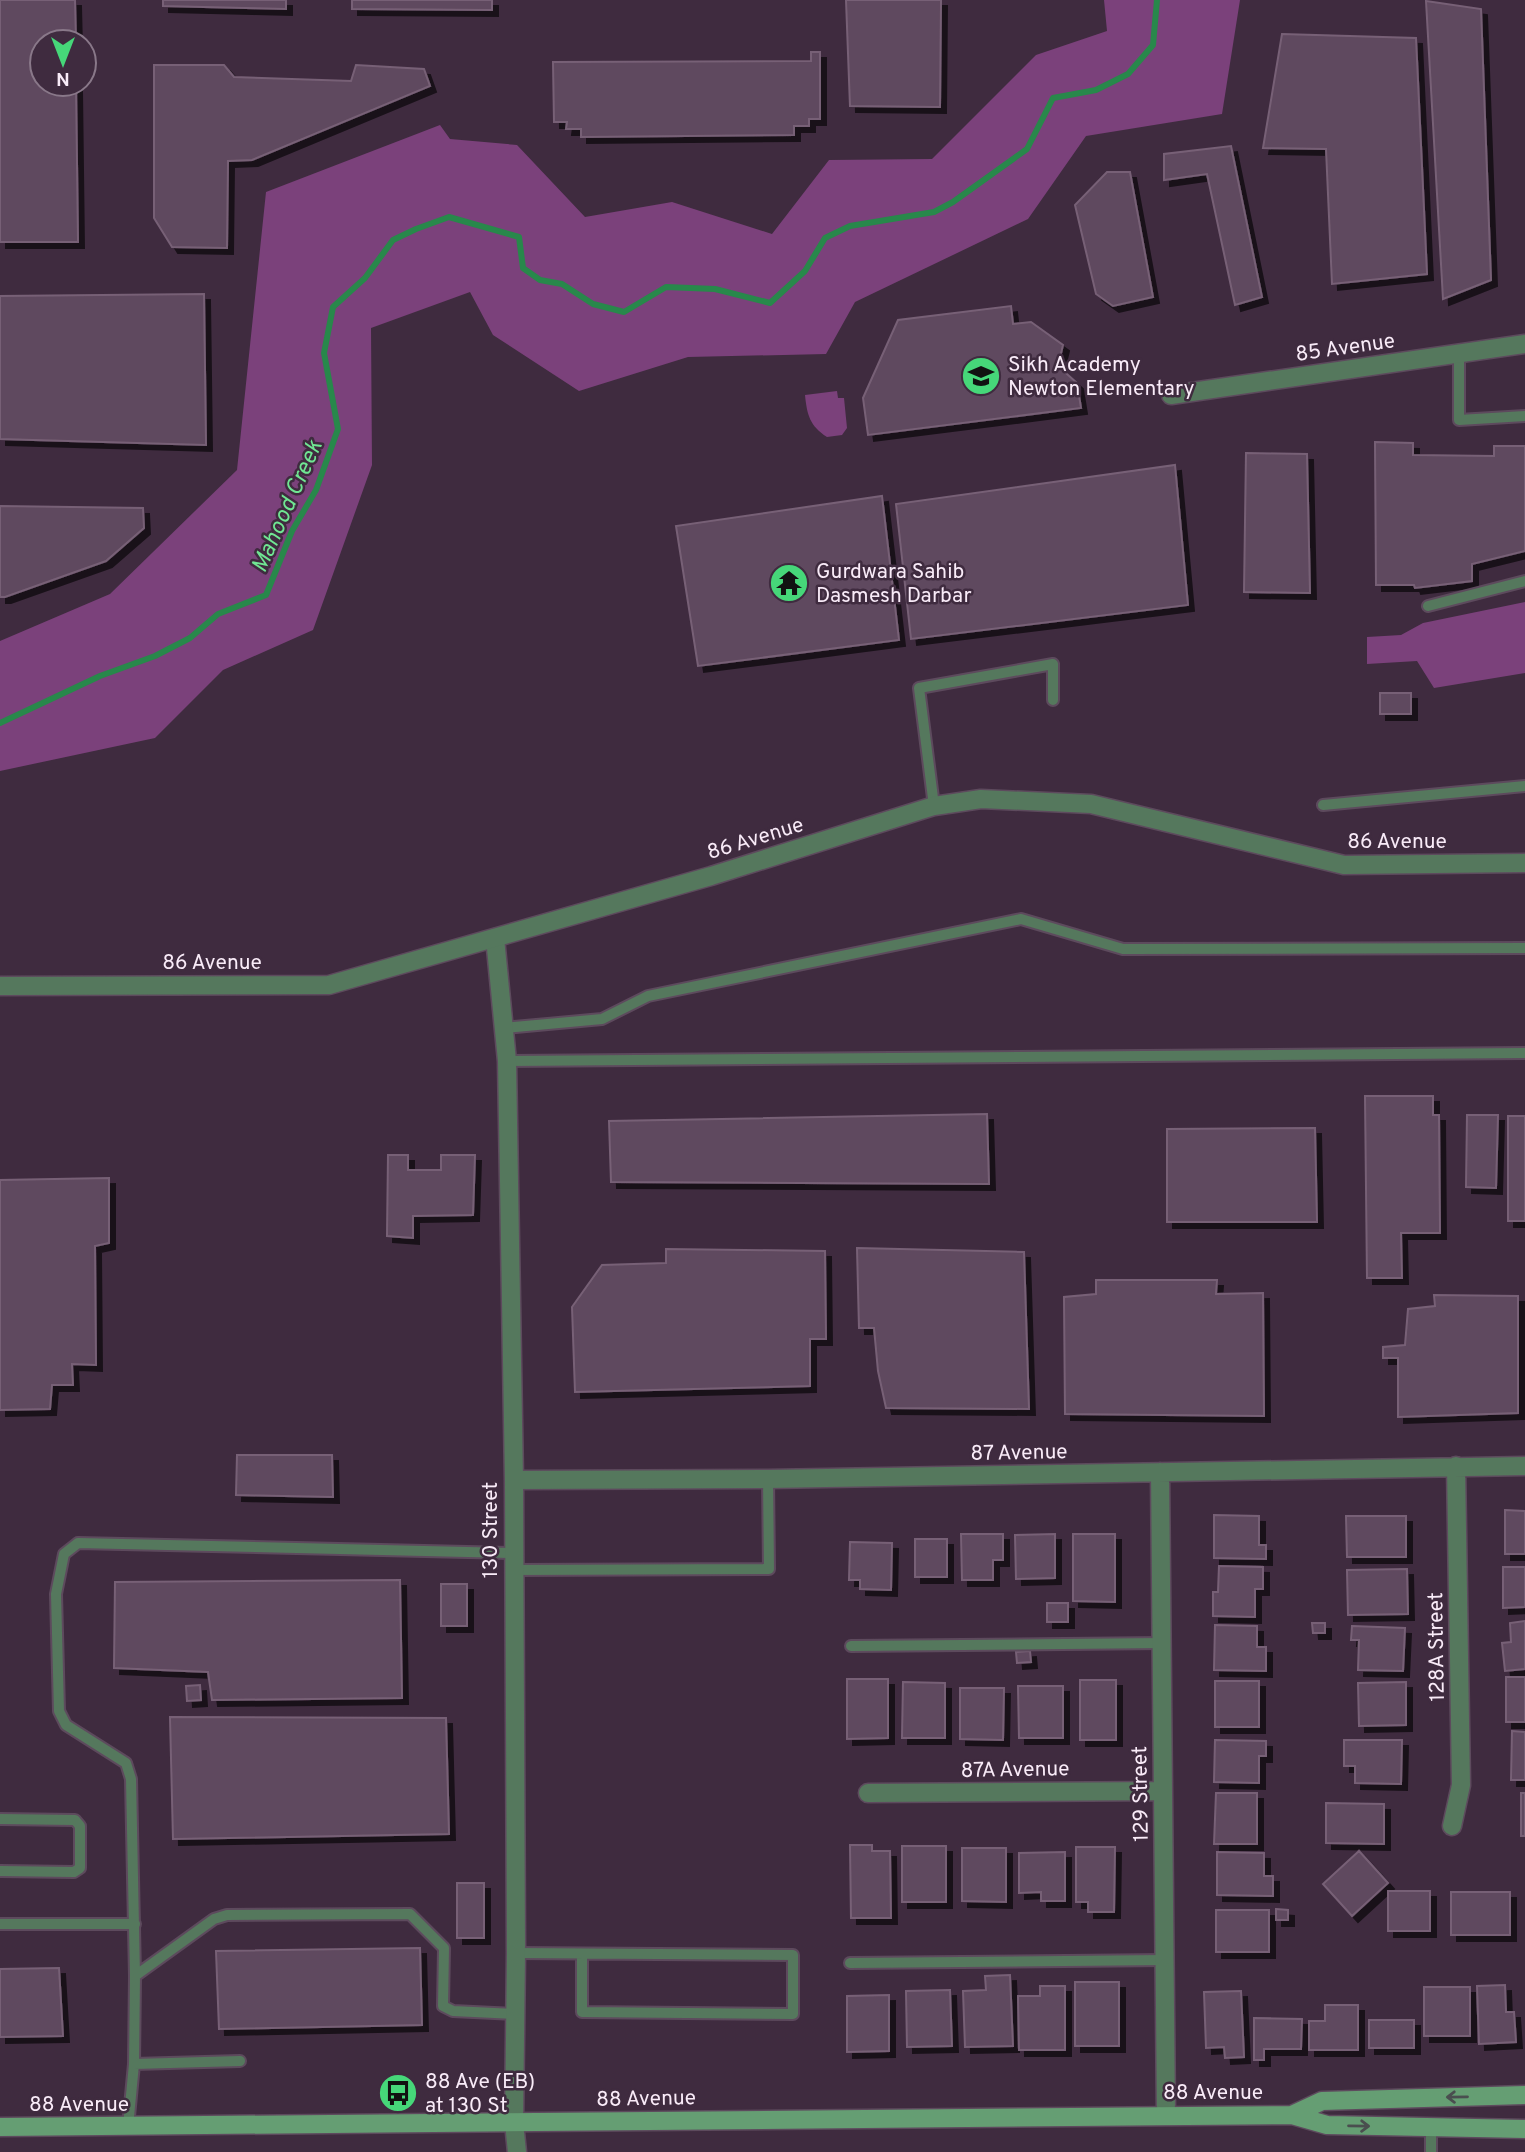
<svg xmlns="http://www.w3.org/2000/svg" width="1525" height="2152" viewBox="0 0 1525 2152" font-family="Overpass,sans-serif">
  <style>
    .green { fill: #7b417b }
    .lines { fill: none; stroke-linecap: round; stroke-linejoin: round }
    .stream { stroke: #28884b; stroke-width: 6 }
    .building { fill: #5f495e; stroke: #776076; stroke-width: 2; filter: url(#shadow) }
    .service-casing { stroke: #5d4a5d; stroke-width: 14 }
    .minor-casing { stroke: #5d4a5d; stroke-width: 21 }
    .tertiary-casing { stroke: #5d4a5d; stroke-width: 21 }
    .secondary-casing { stroke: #5d4a5d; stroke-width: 21 }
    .service { stroke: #55785d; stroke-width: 10 }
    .minor { stroke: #55785d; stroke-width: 18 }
    .tertiary { stroke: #55785d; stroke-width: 18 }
    .secondary { stroke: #659e73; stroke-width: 18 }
    .oneway { stroke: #4a4e4f }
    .labels { text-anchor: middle; stroke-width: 5; stroke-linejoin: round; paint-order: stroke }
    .street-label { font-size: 21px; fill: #f9ebf8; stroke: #3f2b3f }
    .poi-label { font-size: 21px; fill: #f9ebf8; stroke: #3f2b3f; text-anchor: start }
    .water-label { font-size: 23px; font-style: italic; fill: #70e693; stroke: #3f2b3f }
  </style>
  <defs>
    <filter id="shadow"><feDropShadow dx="6" dy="6" stdDeviation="0" flood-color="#0009"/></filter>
  </defs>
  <rect width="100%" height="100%" fill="#3f2b3f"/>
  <path class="green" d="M1104,0H1240L1222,114L1086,136L1028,219L855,302L826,354L688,357L579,391L493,335L470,292L371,328L372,465L313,630L223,670L155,738L0,771V641L110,594L237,470L266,192L440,125L450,139L517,145L585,217L672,202L772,234L829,160L932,159L1036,55L1107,31Z
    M837,391L838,398H844L847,428L842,435L827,437C810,426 807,415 805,395Z
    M1525,602V673L1434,688L1417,661L1367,664V637L1401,635L1423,623Z"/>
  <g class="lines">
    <path class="stream" d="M0,723L100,676L155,656L190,638L218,614L266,595L292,531L316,490L338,429L324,353L333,307L365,278L393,240L416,229L449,217L519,237L523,268L540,280L562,284L593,304L624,312L666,287L715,289L770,303L805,271L825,238L850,226L934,212L953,202L1027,149L1053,98L1096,90L1128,74L1153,45L1157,0"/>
  </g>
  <path class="building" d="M0,0H75L76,42H42V84H76L78,242H0Z
    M163,0H286V9L163,6Z
    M352,0H492V10L352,9Z
    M846,0H941L940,107L850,106Z
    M1426,1L1481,9L1491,280L1443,299Z
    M1282,34L1416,38L1427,274L1332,284L1326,149L1263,148Z
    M811,52H820V119H809V126H794V135L581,137V129H566L567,122H554L553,62L811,61Z
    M154,65H224L234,77L351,81L356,65L424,69L430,86L252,160L228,161L227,248L172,247L154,218Z
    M1231,146L1262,297L1235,305L1207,174L1164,180V154Z
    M1107,172H1130L1153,297L1113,306L1096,294L1075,205Z
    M204,294L206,445L0,439V296Z
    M1011,306L1013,324L1031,322L1063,345L1058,366L1077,383L1081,408L868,435L863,398L898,320Z
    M1375,442L1413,443V455L1494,456V446H1525V551L1472,564V581L1415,588L1414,585H1376Z
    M1246,453L1307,454L1310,593L1244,592Z
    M1175,465L1188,605L911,639L896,504Z
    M882,496L899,640L698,666L676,526Z
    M0,506L143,508L144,528L106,561L5,597H0Z
    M1380,693H1411V714H1380Z
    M1365,1096H1433V1115H1439L1440,1233H1401L1402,1278H1367Z
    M987,1114L989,1184L611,1182L609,1121Z
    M1467,1115H1498L1496,1188L1466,1187Z
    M1508,1116H1525V1221H1508Z
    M1315,1128L1317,1222H1167V1129Z
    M388,1155H408V1170H441V1155H475L473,1215L413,1216V1238L387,1236Z
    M109,1178V1243L95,1246L96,1365L72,1364L73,1385H52L50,1409L0,1410V1180Z
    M857,1248L1024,1252L1029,1409L886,1408L878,1371L874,1328H859Z
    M666,1249L825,1251L826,1339H810V1386L575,1392L572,1307L602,1265L666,1263Z
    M1096,1280H1217L1216,1294L1263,1293L1264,1416L1065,1414L1064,1297L1096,1294Z
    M1434,1295L1518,1296V1413L1398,1417V1358H1383V1347L1405,1345L1408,1309L1435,1306Z
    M237,1455H332L333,1497L236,1495Z
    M1505,1510L1525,1511V1554H1505Z
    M1214,1515L1259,1516V1545H1266V1559L1214,1558Z
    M1346,1516H1406V1557H1347Z
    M961,1534H1003V1560H993V1580H962Z
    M1055,1534V1578L1016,1579L1015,1535Z
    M1073,1534H1115V1602L1073,1601Z
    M915,1539H947V1577H915Z
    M850,1542L892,1543L891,1590L860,1589V1580H849Z
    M1219,1566L1263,1567V1589H1255V1617L1213,1616V1592H1218Z
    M1503,1567H1525V1607L1503,1608Z
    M1407,1569L1408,1614L1348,1615L1347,1570Z
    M400,1580L402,1698L212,1700L208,1672L114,1668L115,1582Z
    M441,1584H467V1626H441Z
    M1047,1603H1068V1622H1047Z
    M1525,1621V1669L1505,1671L1502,1643L1511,1642L1510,1623Z
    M1312,1623H1325V1633H1313Z
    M1215,1625L1257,1626V1647H1266V1671L1214,1670Z
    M1352,1626L1405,1628L1403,1671L1358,1670L1359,1640H1351Z
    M1030,1651L1031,1662L1017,1663L1016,1652Z
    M1506,1677H1525V1722H1506Z
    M847,1679H888V1738L847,1739Z
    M1080,1680H1116V1740H1080Z
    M1215,1681H1259V1727H1215Z
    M903,1682L945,1683V1738H902Z
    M1406,1682V1725L1359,1726L1358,1683Z
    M200,1685L201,1700L187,1701L186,1686Z
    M1018,1686H1063V1738H1019Z
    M960,1688H1004L1003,1740L960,1739Z
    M170,1717L446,1718L449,1834L173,1839Z
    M1512,1731L1525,1732V1780H1511Z
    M1215,1740L1266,1741V1756H1259V1783L1214,1782Z
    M1344,1740H1402L1401,1784L1355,1783V1766H1344Z
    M1216,1793H1257V1844H1214Z
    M1521,1793H1525V1836H1521Z
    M1326,1803L1384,1804V1844L1326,1843Z
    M850,1845H872V1851H890L891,1918H851Z
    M902,1846H946V1902H902Z
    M1076,1847H1115L1114,1912H1088V1902H1076Z
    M962,1848H1006V1902L962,1901Z
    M1359,1851L1388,1883L1352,1916L1323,1884Z
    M1065,1852V1901H1041V1892L1019,1893V1853Z
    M1217,1852L1264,1853V1876H1273V1896L1217,1895Z
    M457,1883H484V1938H457Z
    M1388,1891H1430V1931H1388Z
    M1451,1892H1510V1935H1451Z
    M1276,1909L1288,1910V1920H1276Z
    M1216,1910H1269V1952H1216Z
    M420,1948L422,2025L219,2029L216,1951Z
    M59,1968L63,2036L0,2037V1969Z
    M1010,1975L1013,2046L965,2047L963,1991L986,1990L985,1976Z
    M1075,1982H1119V2046H1075Z
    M1505,1985L1506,2012H1514L1516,2042L1479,2044L1477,1986Z
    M1040,1986H1065V2050H1019L1018,1996H1040Z
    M1424,1987H1470V2036H1424Z
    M950,1990L952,2046L907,2047L906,1991Z
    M1241,1991L1244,2057L1225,2058L1224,2047L1206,2048L1204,1992Z
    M889,1995V2051L847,2052V1996Z
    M1325,2005H1358V2050H1309V2021H1325Z
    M1254,2018L1302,2019L1301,2049H1264V2060H1254Z
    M1369,2020H1414V2048H1369Z"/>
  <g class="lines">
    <g class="service-casing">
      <path id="service" d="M1459,354V420L1525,416
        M1428,606L1525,581
        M1323,805L1525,786
        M934,806L919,688L1053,664V700
        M504,1028L602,1019L648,996L1021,919L1123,949L1525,948
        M507,1061L1525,1053
        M513,1570L769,1569L768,1479
        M851,1646L1162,1643
        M0,1819L75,1820L80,1826V1868L74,1872L0,1871
        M0,1924H135
        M516,1953L793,1955V2014L582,2012V1955
        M850,1963L1165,1960
        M135,1976L214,1919L227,1915L410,1914L444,1948L443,2006L453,2011L515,2014
        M134,2064L240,2061
        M128,2127L134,2064L135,1976L131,1779L126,1763L66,1725L59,1711L56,1594L64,1554L78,1543L513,1553
        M1431,2152V2128"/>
    </g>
    <g class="minor-casing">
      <path id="minor" d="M1171,395L1525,344
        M495,938L507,1061L514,1480L516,1953L514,2123L517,2152
        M1160,1472L1166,2115
        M514,1480L768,1479L1525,1466
        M868,1793L1163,1791
        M1452,1826L1461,1785L1456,1466"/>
    </g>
    <g class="tertiary-casing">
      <path id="tertiary" d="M0,986L329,985L711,876L934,806L981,799L1091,804L1344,865L1525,863"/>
    </g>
    <g class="secondary-casing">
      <path id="secondary" d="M1292,2115L1322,2101L1525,2095
        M0,2127L1292,2115L1327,2125L1525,2129"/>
    </g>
    <use href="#service" class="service"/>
    <use href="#minor" class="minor"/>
    <use href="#tertiary" class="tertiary"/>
    <use href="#secondary" class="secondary"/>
  </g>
  <defs><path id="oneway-shaft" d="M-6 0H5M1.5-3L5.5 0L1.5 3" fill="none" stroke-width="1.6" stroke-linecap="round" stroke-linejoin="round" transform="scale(1.75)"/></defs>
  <g class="oneway">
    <use href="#oneway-shaft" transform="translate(1457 2097) rotate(179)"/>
    <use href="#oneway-shaft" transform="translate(1359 2126) rotate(1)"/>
  </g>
  <defs>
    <g id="school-disc" transform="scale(2.0125)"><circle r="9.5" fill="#46d779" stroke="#3f2b3f"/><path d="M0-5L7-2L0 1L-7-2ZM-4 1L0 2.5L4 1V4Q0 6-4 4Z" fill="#111"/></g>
    <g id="temple-disc" transform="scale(2.0125)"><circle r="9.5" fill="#46d779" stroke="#3f2b3f"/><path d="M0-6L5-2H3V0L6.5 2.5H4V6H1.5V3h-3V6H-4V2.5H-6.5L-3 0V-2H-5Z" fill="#111"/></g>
    <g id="bus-disc" transform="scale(2.0125)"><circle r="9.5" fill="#46d779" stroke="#3f2b3f"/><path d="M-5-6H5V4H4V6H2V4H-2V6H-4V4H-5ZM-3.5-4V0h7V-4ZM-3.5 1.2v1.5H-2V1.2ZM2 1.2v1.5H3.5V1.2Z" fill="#111"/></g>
  </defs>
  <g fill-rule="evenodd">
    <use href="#school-disc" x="981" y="376"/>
    <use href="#temple-disc" x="789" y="583"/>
    <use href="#bus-disc" x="398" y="2093"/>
  </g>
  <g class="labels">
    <g class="street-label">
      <text transform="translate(1345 347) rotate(-8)" y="7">85 Avenue</text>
      <text transform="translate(755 838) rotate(-17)" y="7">86 Avenue</text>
      <text x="1397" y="848">86 Avenue</text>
      <text x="212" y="969">86 Avenue</text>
      <text transform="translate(1019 1452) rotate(-1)" y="7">87 Avenue</text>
      <text transform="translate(490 1530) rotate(-90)" y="7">130 Street</text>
      <text transform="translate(1436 1647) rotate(-91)" y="7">128A Street</text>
      <text transform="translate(1015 1769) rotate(-1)" y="7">87A Avenue</text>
      <text transform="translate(1140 1794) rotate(-91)" y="7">129 Street</text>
      <text x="1213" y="2099">88 Avenue</text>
      <text transform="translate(646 2098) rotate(-1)" y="7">88 Avenue</text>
      <text x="79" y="2111">88 Avenue</text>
    </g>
    <g class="poi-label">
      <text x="1008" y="371">Sikh Academy<tspan x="1008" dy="24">Newton Elementary</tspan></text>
      <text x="816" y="578">Gurdwara Sahib<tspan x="816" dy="24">Dasmesh Darbar</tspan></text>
      <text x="425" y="2088">88 Ave (EB)<tspan x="425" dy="24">at 130 St</tspan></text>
    </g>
    <g class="water-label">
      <text transform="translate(286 506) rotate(-66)" y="8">Mahood Creek</text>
    </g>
  </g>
  <g transform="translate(63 63) rotate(180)"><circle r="33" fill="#3f2b3f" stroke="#897889" stroke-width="2"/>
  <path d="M0-5L12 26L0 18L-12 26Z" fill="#46d779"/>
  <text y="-10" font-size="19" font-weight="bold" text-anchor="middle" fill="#f9ebf8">N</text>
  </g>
</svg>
